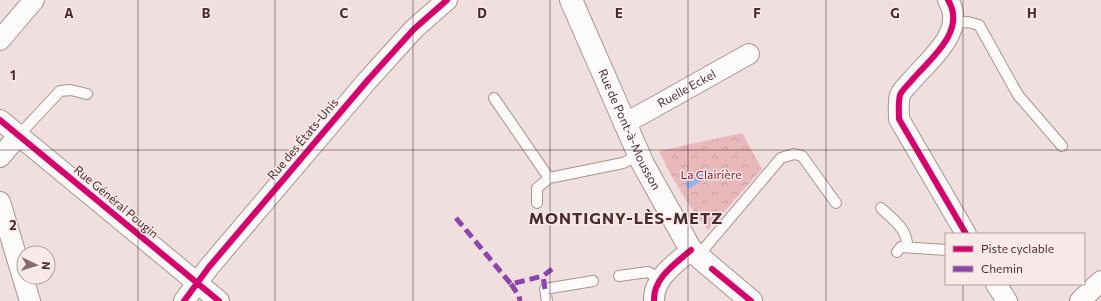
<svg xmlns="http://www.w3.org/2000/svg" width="1101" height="301" viewBox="0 0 1101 301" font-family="Commissioner,sans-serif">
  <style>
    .park { fill: url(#park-crowns) }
    .water { fill: #8fb6ee }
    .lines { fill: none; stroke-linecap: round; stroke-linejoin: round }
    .service-casing { stroke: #a89495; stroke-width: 12 }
    .minor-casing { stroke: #a89495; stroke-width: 22 }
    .primary-casing { stroke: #a89495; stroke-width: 24 }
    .service { stroke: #fdfafa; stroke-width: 10 }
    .minor { stroke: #fdfafa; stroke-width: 20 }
    .primary { stroke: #fdfafa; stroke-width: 22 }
    .quiet { stroke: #8e44ad; stroke-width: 5; stroke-dasharray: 10 5; stroke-linecap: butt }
    .cycleway-casing { stroke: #fae9e9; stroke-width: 8 }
    .cycleway { stroke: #d6006c; stroke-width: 6 }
    .grid { fill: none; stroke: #4b2c2e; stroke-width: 1; stroke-opacity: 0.55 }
    .labels { text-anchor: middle; stroke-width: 3; stroke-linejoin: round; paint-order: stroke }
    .street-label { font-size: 12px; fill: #4b2c2e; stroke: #fae9e9 }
    .park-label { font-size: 12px; fill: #9b1937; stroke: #fae9e9 }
    .district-label { font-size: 16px; font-weight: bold; letter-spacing: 1px; fill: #4b2c2e; stroke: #fae9e9 }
    .grid-label { font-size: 13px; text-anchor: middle; font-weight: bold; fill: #4b2c2e; stroke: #fae9e9; stroke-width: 3; stroke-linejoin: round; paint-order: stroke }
  </style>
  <defs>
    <pattern id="park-crowns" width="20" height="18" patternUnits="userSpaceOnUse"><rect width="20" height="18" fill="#e8b8bb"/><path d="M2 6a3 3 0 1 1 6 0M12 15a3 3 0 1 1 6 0" fill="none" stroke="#c89ea1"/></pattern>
  </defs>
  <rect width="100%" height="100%" fill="#f0dfdf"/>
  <path class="park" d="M742,133L762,169L708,230C688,206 673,180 659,151Z"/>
  <path class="water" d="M704,172L707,178L688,189L685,184Z"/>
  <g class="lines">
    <g class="service-casing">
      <path id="service" d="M954,23L968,22L979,25L1018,95L1062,146
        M494,98L549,178L623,163L639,155
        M18,136L60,91L71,90L87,94
        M537,203V188L549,178
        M881,208C893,220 908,229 907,247
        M897,252L901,247L946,250
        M698,256L781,158L794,154L802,156L836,203
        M619,276L648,272L660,279
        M547,301L545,289L593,281"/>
    </g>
    <g class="minor-casing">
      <g id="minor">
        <path d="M948,0C967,31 930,59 912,80C908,85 902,90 900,95C898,103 899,111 899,119L966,234"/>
        <path d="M0,40L34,0"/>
        <path d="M0,120L219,301"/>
        <path id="s1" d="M624,124L749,54"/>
        <path d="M0,157L18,136"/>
        <path d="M0,202L30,301"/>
        <path d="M996,284L1007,301"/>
        <path d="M184,301L209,267L367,81L414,29L447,0"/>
        <path d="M654,301C653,278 675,264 691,250"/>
        <path d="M1080,301L1101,281"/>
      </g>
    </g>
    <g class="primary-casing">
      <g id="primary">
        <path id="s2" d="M571,0L643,164L691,250L751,301"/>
      </g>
    </g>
    <use href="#service" class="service"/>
    <use href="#minor" class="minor"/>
    <use href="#primary" class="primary"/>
    <path class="quiet" d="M456,218L511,284L543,276
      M511,284L519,296L520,301
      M545,289L543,276L552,269"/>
    <g class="cycleway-casing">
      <path id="cycleway" d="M948,0C967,31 930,59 912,80C908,85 902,90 900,95C898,103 899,111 899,119L966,234
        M0,120L219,301
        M712,269L751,301
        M184,301L209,267L367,81L414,29L447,0
        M654,301C653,278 675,264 691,250"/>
    </g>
    <use href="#cycleway" class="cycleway"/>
  </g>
  <path class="grid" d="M138,0V301M275,0V301M413,0V301M550,0V301M688,0V301M826,0V301M963,0V234M0,150H1101M963,284V301"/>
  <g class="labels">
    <g class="street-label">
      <text dy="4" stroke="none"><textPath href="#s1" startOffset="72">Ruelle Eckel</textPath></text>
      <text dy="4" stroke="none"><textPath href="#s2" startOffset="142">Rue de Pont-à-Mousson</textPath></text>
      <text transform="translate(303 139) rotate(-50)" y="4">Rue des États-Unis</text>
      <text transform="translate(116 202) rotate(40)" y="4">Rue Général Pougin</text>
    </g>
    <g class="park-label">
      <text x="711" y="179">La Clairière</text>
    </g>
    <g class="district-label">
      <text x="626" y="224">MONTIGNY-LÈS-METZ</text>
    </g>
  </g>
  <g class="grid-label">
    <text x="69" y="18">A</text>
    <text x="206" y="18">B</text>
    <text x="344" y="18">C</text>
    <text x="482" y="18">D</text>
    <text x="619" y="18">E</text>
    <text x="757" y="18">F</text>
    <text x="895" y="18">G</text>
    <text x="1032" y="18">H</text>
    <text x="13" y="80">1</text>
    <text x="13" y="230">2</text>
  </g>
  <rect x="945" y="233" width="140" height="52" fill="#fae9e9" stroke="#b49d9e"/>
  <rect x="953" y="246" width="20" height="6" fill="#d6006c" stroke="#b49d9e"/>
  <text x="981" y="253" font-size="12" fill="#4b2c2e">Piste cyclable</text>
  <rect x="953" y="266" width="20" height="6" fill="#8e44ad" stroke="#b49d9e"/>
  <text x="981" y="273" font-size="12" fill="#4b2c2e">Chemin</text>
  <g transform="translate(36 265) rotate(94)"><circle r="19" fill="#fae9e9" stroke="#b49d9e"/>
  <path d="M0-3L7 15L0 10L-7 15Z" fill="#856b6c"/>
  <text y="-6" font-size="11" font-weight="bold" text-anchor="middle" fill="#4b2c2e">N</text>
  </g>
</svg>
